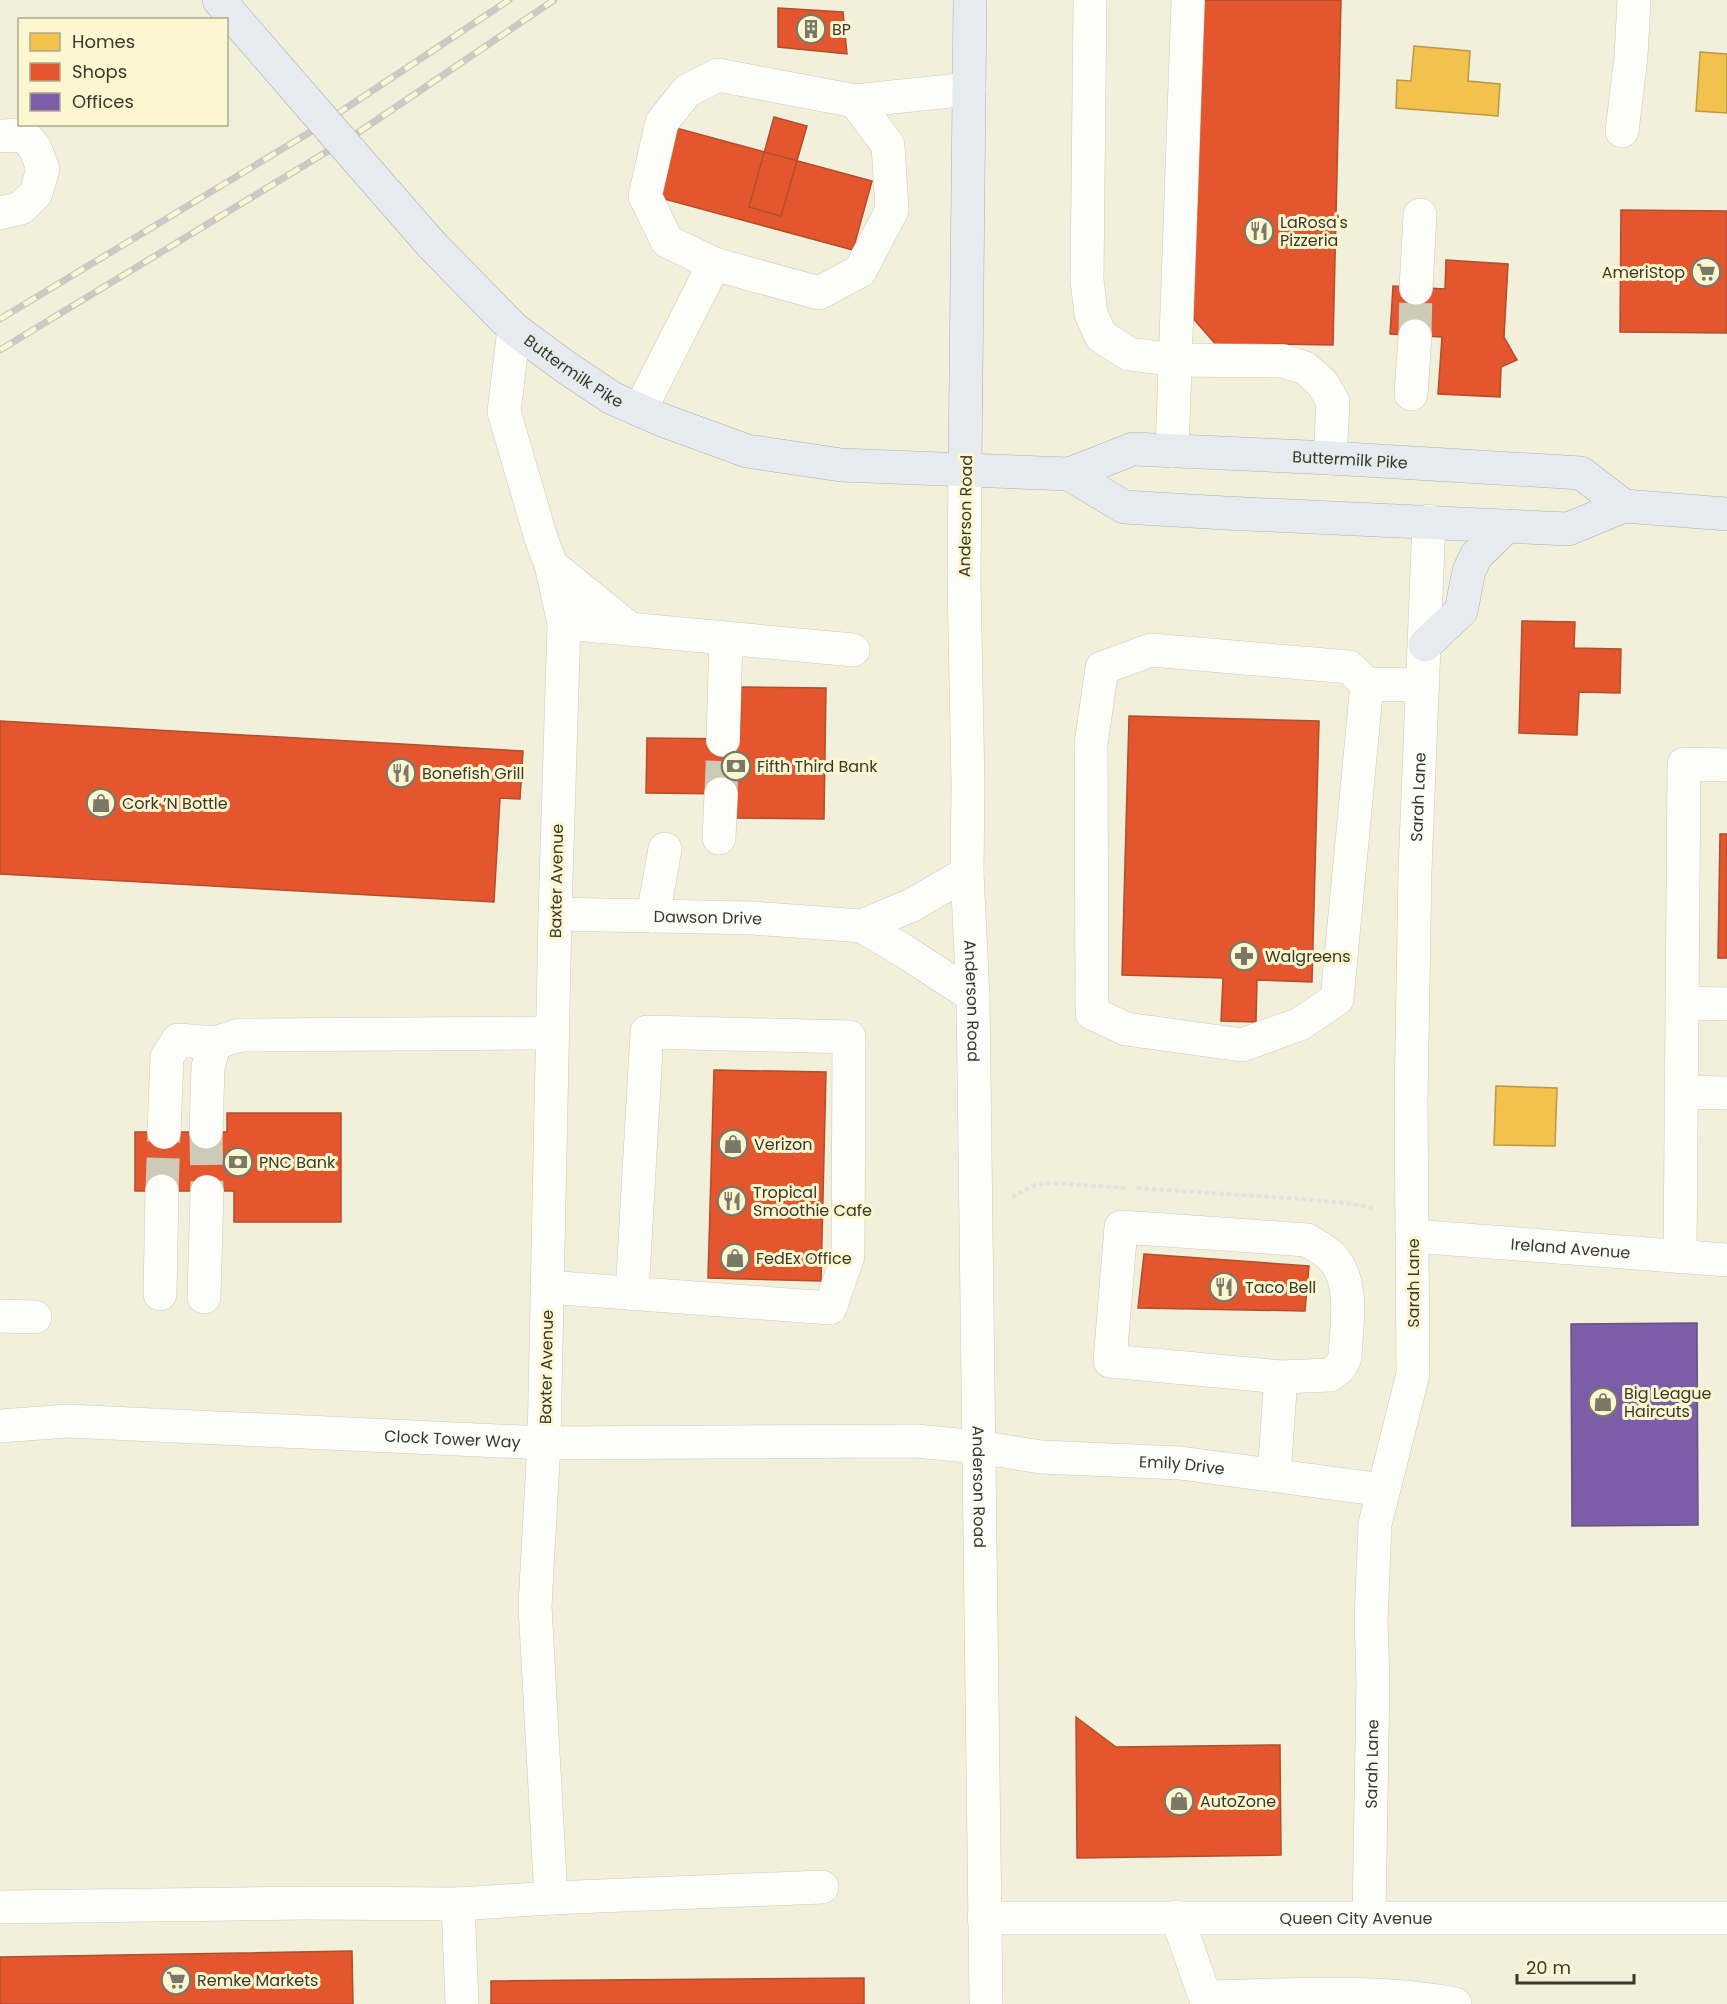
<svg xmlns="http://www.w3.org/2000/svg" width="1727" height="2004" viewBox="0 0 1727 2004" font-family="Poppins,sans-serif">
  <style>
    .homes { fill: #f2c14e; stroke: #bb9843; stroke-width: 1.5 }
    .shops { fill: #e4572e; stroke: #b14e2c; stroke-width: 1.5 }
    .offices { fill: #7b5ea7; stroke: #685381; stroke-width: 1.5 }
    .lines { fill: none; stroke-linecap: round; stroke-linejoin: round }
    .minor-tunnel { stroke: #cdcab7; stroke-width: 33; stroke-dasharray: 33 16; stroke-linecap: butt }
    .minor-casing { stroke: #cccab9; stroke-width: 34 }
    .major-casing { stroke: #acafb2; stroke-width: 34 }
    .path { stroke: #e4e3dd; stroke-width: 4; stroke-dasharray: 4.5 3; stroke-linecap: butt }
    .minor { stroke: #fdfdfa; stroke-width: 33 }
    .major { stroke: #e7eaee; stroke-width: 33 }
    .rail-casing { stroke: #cac9c3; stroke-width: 7 }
    .rail { stroke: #fcf7d1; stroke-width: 4.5; stroke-dasharray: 14; stroke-linecap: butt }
    .major-bridge-casing { stroke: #acafb2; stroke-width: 34; stroke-linecap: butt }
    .major-bridge { stroke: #e7eaee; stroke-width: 33 }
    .labels { text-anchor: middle; stroke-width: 6; stroke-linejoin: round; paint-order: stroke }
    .poi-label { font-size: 16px; fill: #3a3829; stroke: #fcf7d1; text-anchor: start }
    .street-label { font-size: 16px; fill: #3a3829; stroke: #fcf7d1 }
  </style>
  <rect width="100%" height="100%" fill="#f2efdb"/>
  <path class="homes" d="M1414,46L1470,51L1468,81L1500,84L1498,116L1396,108L1397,80L1411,81Z
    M1700,52L1727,54V113L1696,111Z
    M1496,1086L1557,1088L1555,1146L1494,1145Z"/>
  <path class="shops" d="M1195,0H1341L1333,345L1273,344L1271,350L1219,348L1190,315Z
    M778,8L843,12L847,54L778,47Z
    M774,117L807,126L781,216L749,207Z
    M676,128L872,181L853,250L657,197Z
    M1621,210L1727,211V333L1620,332Z
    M1446,260L1508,264L1504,337L1517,360L1501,367L1500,397L1438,394L1442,337L1390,334L1393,286L1445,289Z
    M1522,621L1575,622L1574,648L1621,649L1620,693L1579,692L1577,735L1519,733Z
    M741,687L826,688L824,819L731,818V794L646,793L647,738L740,739Z
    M1129,716L1319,721L1312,982L1257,980L1256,1022L1221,1021L1223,978L1122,975Z
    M0,721L523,751L520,799L500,798L494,902L0,874Z
    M1720,834H1727V958H1718Z
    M714,1070L826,1072L821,1281L708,1278Z
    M227,1113H341V1222H234V1191H135V1132H227Z
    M1144,1254L1309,1266L1305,1311L1138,1308Z
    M1076,1717L1116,1747L1280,1745L1281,1855L1077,1858Z
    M352,1951L353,2004H0V1957Z
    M864,1978V2004H491V1981Z"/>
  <path class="offices" d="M1697,1323L1698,1525L1572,1526L1571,1324Z"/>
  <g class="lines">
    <path class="minor-tunnel" d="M1415,336L1416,288
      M721,794L723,740
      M206,1132L207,1192
      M162,1191L164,1132"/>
    <g class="minor-casing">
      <g id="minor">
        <path d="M1090,0L1087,280L1091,314L1101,336L1129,354L1176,360L1283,361L1305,368L1322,383L1333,402L1330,458"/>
        <path d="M718,75L855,101L888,145L892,210L860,271L819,293L714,264L667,241L645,196L662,122L687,91Z"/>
        <path d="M855,101L969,89"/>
        <path d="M1622,131L1631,57L1634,0"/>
        <path d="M0,136L24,135L35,148L43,169L36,193L21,208L0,213"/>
        <path d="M1416,288L1420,215"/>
        <path d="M514,329L504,412L541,538L551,565L564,623L555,914L544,1443L535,1606L551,1898"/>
        <path d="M1411,394L1415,336"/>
        <path d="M640,410L714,264"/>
        <path d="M1172,451L1188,0"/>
        <path id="s1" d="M965,469L964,579L968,785L967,873L973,996L986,2004"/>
        <path d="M551,565L630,629"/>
        <path d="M564,623L853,650"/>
        <path d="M1367,684L1337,999L1300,1024L1242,1045L1126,1029L1092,1013L1091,744L1102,668L1151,650L1349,667L1367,684L1423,685"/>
        <path d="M723,740L726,639"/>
        <path d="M719,838L721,794"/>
        <path id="s2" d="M555,914L752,918L862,926L904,951L973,996"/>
        <path d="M653,916L665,849"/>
        <path d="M862,926L912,905L967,873"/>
        <path d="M1682,1003L1727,1004"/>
        <path d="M1682,1092L1727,1093"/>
        <path d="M164,1132L167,1057L178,1040L215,1043"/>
        <path d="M206,1132L208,1067L215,1043L240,1035L553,1033"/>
        <path id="s3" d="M1413,1236L1727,1260"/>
        <path d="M1680,1257L1684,764L1727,765"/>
        <path d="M547,1287L830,1308L848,1256L849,1037L647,1032L632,1294"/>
        <path d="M160,1294L162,1191"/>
        <path d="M204,1297L207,1192"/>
        <path d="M0,1316L35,1317"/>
        <path id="s4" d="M0,1426L67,1421L544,1443L916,1441L978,1447L1041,1457L1180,1463L1383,1490"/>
        <path d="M1274,1475L1281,1377L1110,1361L1121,1227L1307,1240C1315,1245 1325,1250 1331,1256C1356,1282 1346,1325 1345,1357L1340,1367L1330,1375L1281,1377"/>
        <path d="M458,1904L462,2004"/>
        <path d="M0,1907L305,1903L458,1904L551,1898L822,1887"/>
        <path d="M1177,1917L1205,1997C1287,1995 1375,1989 1455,2004"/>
        <path id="s5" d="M1369,1917L1373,1681L1371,1620L1375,1524L1413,1374L1411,1101L1415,870L1429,521"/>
        <path id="s6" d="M984,1918H1727"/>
      </g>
    </g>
    <g class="major-casing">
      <g id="major">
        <path d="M219,0L316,112"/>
        <path id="s7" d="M431,244L514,329L567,368L612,398L662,420L747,451L841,465L1069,474L1133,449L1330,458L1581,473L1624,506"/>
        <path d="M965,469L970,0"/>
        <path d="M1069,474L1124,507L1225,513L1568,529L1624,506L1727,514"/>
        <path d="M1425,645L1461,611L1469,571L1476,556L1507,526"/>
      </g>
    </g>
    <path class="path" d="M1137,1188L1303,1199L1353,1204L1375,1209
      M1012,1197L1037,1184L1055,1183L1127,1188"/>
    <use href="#minor" class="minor"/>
    <use href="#major" class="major"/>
    <g class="rail-casing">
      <path id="rail" d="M0,319L307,134L509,0
        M0,350L356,134L554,0"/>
    </g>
    <use href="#rail" class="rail"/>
    <g class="major-bridge-casing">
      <path id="major-bridge" d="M316,112L431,244"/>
    </g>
    <use href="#major-bridge" class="major-bridge"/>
  </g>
  <defs>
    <g id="building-ring" transform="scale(1.5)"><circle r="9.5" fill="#fcf7d1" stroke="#7a7867" stroke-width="1.5"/><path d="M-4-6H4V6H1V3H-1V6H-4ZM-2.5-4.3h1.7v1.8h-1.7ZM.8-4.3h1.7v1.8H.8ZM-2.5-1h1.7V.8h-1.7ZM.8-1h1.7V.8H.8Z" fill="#7a7867"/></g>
    <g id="restaurant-ring" transform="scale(1.5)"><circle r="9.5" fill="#fcf7d1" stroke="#7a7867" stroke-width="1.5"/><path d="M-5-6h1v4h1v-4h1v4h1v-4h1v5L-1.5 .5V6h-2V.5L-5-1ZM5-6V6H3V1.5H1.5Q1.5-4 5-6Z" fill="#7a7867"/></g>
    <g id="supermarket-ring" transform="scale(1.5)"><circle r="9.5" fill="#fcf7d1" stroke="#7a7867" stroke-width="1.5"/><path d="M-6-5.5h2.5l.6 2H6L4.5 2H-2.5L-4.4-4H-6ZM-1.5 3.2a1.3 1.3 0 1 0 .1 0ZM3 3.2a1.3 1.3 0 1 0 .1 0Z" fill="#7a7867"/></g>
    <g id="bank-ring" transform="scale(1.5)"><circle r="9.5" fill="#fcf7d1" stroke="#7a7867" stroke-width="1.5"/><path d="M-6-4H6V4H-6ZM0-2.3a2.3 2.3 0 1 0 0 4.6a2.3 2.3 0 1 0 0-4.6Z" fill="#7a7867"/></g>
    <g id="shop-ring" transform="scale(1.5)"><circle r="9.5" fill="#fcf7d1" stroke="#7a7867" stroke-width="1.5"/><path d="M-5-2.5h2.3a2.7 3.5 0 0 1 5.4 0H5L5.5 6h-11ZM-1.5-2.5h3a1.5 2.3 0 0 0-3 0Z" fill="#7a7867"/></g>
    <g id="pharmacy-ring" transform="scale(1.5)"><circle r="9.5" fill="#fcf7d1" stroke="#7a7867" stroke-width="1.5"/><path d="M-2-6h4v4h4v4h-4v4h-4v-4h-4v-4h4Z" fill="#7a7867"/></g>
  </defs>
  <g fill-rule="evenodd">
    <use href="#building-ring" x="811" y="29"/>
    <use href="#restaurant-ring" x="1259" y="231"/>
    <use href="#supermarket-ring" x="1706" y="272"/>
    <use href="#bank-ring" x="736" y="766"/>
    <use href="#restaurant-ring" x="401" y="773"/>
    <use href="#shop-ring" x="101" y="803"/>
    <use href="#pharmacy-ring" x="1244" y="956"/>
    <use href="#shop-ring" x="733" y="1144"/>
    <use href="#bank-ring" x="238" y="1162"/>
    <use href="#restaurant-ring" x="732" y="1201"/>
    <use href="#shop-ring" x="735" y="1258"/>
    <use href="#restaurant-ring" x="1224" y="1287"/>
    <use href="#shop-ring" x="1603" y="1402"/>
    <use href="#shop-ring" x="1179" y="1801"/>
    <use href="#supermarket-ring" x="176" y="1980"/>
  </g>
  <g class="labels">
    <g class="poi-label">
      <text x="832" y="35">BP</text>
      <text x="1280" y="228">LaRosa's<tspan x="1280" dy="18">Pizzeria</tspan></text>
      <text x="1685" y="278" text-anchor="end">AmeriStop</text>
      <text x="757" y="772">Fifth Third Bank</text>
      <text x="422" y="779">Bonefish Grill</text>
      <text x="122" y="809">Cork ’N Bottle</text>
      <text x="1265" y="962">Walgreens</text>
      <text x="754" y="1150">Verizon</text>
      <text x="259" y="1168">PNC Bank</text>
      <text x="753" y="1198">Tropical<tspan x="753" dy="18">Smoothie Cafe</tspan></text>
      <text x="756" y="1264">FedEx Office</text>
      <text x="1245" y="1293">Taco Bell</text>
      <text x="1624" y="1399">Big League<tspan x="1624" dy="18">Haircuts</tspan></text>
      <text x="1200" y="1807">AutoZone</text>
      <text x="197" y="1986">Remke Markets</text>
    </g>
    <g class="street-label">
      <text dy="6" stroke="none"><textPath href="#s7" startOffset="192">Buttermilk Pike</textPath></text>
      <text dy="6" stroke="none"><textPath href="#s7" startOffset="993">Buttermilk Pike</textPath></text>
      <text transform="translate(965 516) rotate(-89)" y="6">Anderson Road</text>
      <text dy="6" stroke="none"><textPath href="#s5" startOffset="1125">Sarah Lane</textPath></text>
      <text transform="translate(556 881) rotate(-89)" y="6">Baxter Avenue</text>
      <text dy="6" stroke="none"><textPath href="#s2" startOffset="153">Dawson Drive</textPath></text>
      <text dy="6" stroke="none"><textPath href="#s1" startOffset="532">Anderson Road</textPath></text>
      <text dy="6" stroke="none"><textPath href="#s3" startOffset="158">Ireland Avenue</textPath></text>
      <text transform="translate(1413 1283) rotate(-90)" y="6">Sarah Lane</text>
      <text transform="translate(546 1367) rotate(-89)" y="6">Baxter Avenue</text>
      <text dy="6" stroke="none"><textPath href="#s4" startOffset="453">Clock Tower Way</textPath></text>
      <text dy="6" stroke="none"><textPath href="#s4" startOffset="1184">Emily Drive</textPath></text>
      <text dy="6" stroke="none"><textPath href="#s1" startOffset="1018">Anderson Road</textPath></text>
      <text dy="6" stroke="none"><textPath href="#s5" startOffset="153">Sarah Lane</textPath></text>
      <text dy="6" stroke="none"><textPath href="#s6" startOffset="372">Queen City Avenue</textPath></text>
    </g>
  </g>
  <rect x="18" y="18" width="210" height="108" fill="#fcf7d1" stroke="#aeab8e" stroke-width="1.5"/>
  <rect x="30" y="33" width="30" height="18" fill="#f2c14e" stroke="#aeab8e" stroke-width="1.5"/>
  <text x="72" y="48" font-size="18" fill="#3a3829">Homes</text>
  <rect x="30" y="63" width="30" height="18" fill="#e4572e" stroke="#aeab8e" stroke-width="1.5"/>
  <text x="72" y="78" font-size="18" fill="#3a3829">Shops</text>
  <rect x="30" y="93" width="30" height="18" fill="#7b5ea7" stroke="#aeab8e" stroke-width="1.5"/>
  <text x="72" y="108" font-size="18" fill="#3a3829">Offices</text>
  <path d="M1517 1974v9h117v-9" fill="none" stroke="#3a3829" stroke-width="3"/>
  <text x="1526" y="1974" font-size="18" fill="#3a3829" stroke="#fcf7d1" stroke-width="4.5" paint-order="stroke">20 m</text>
</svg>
